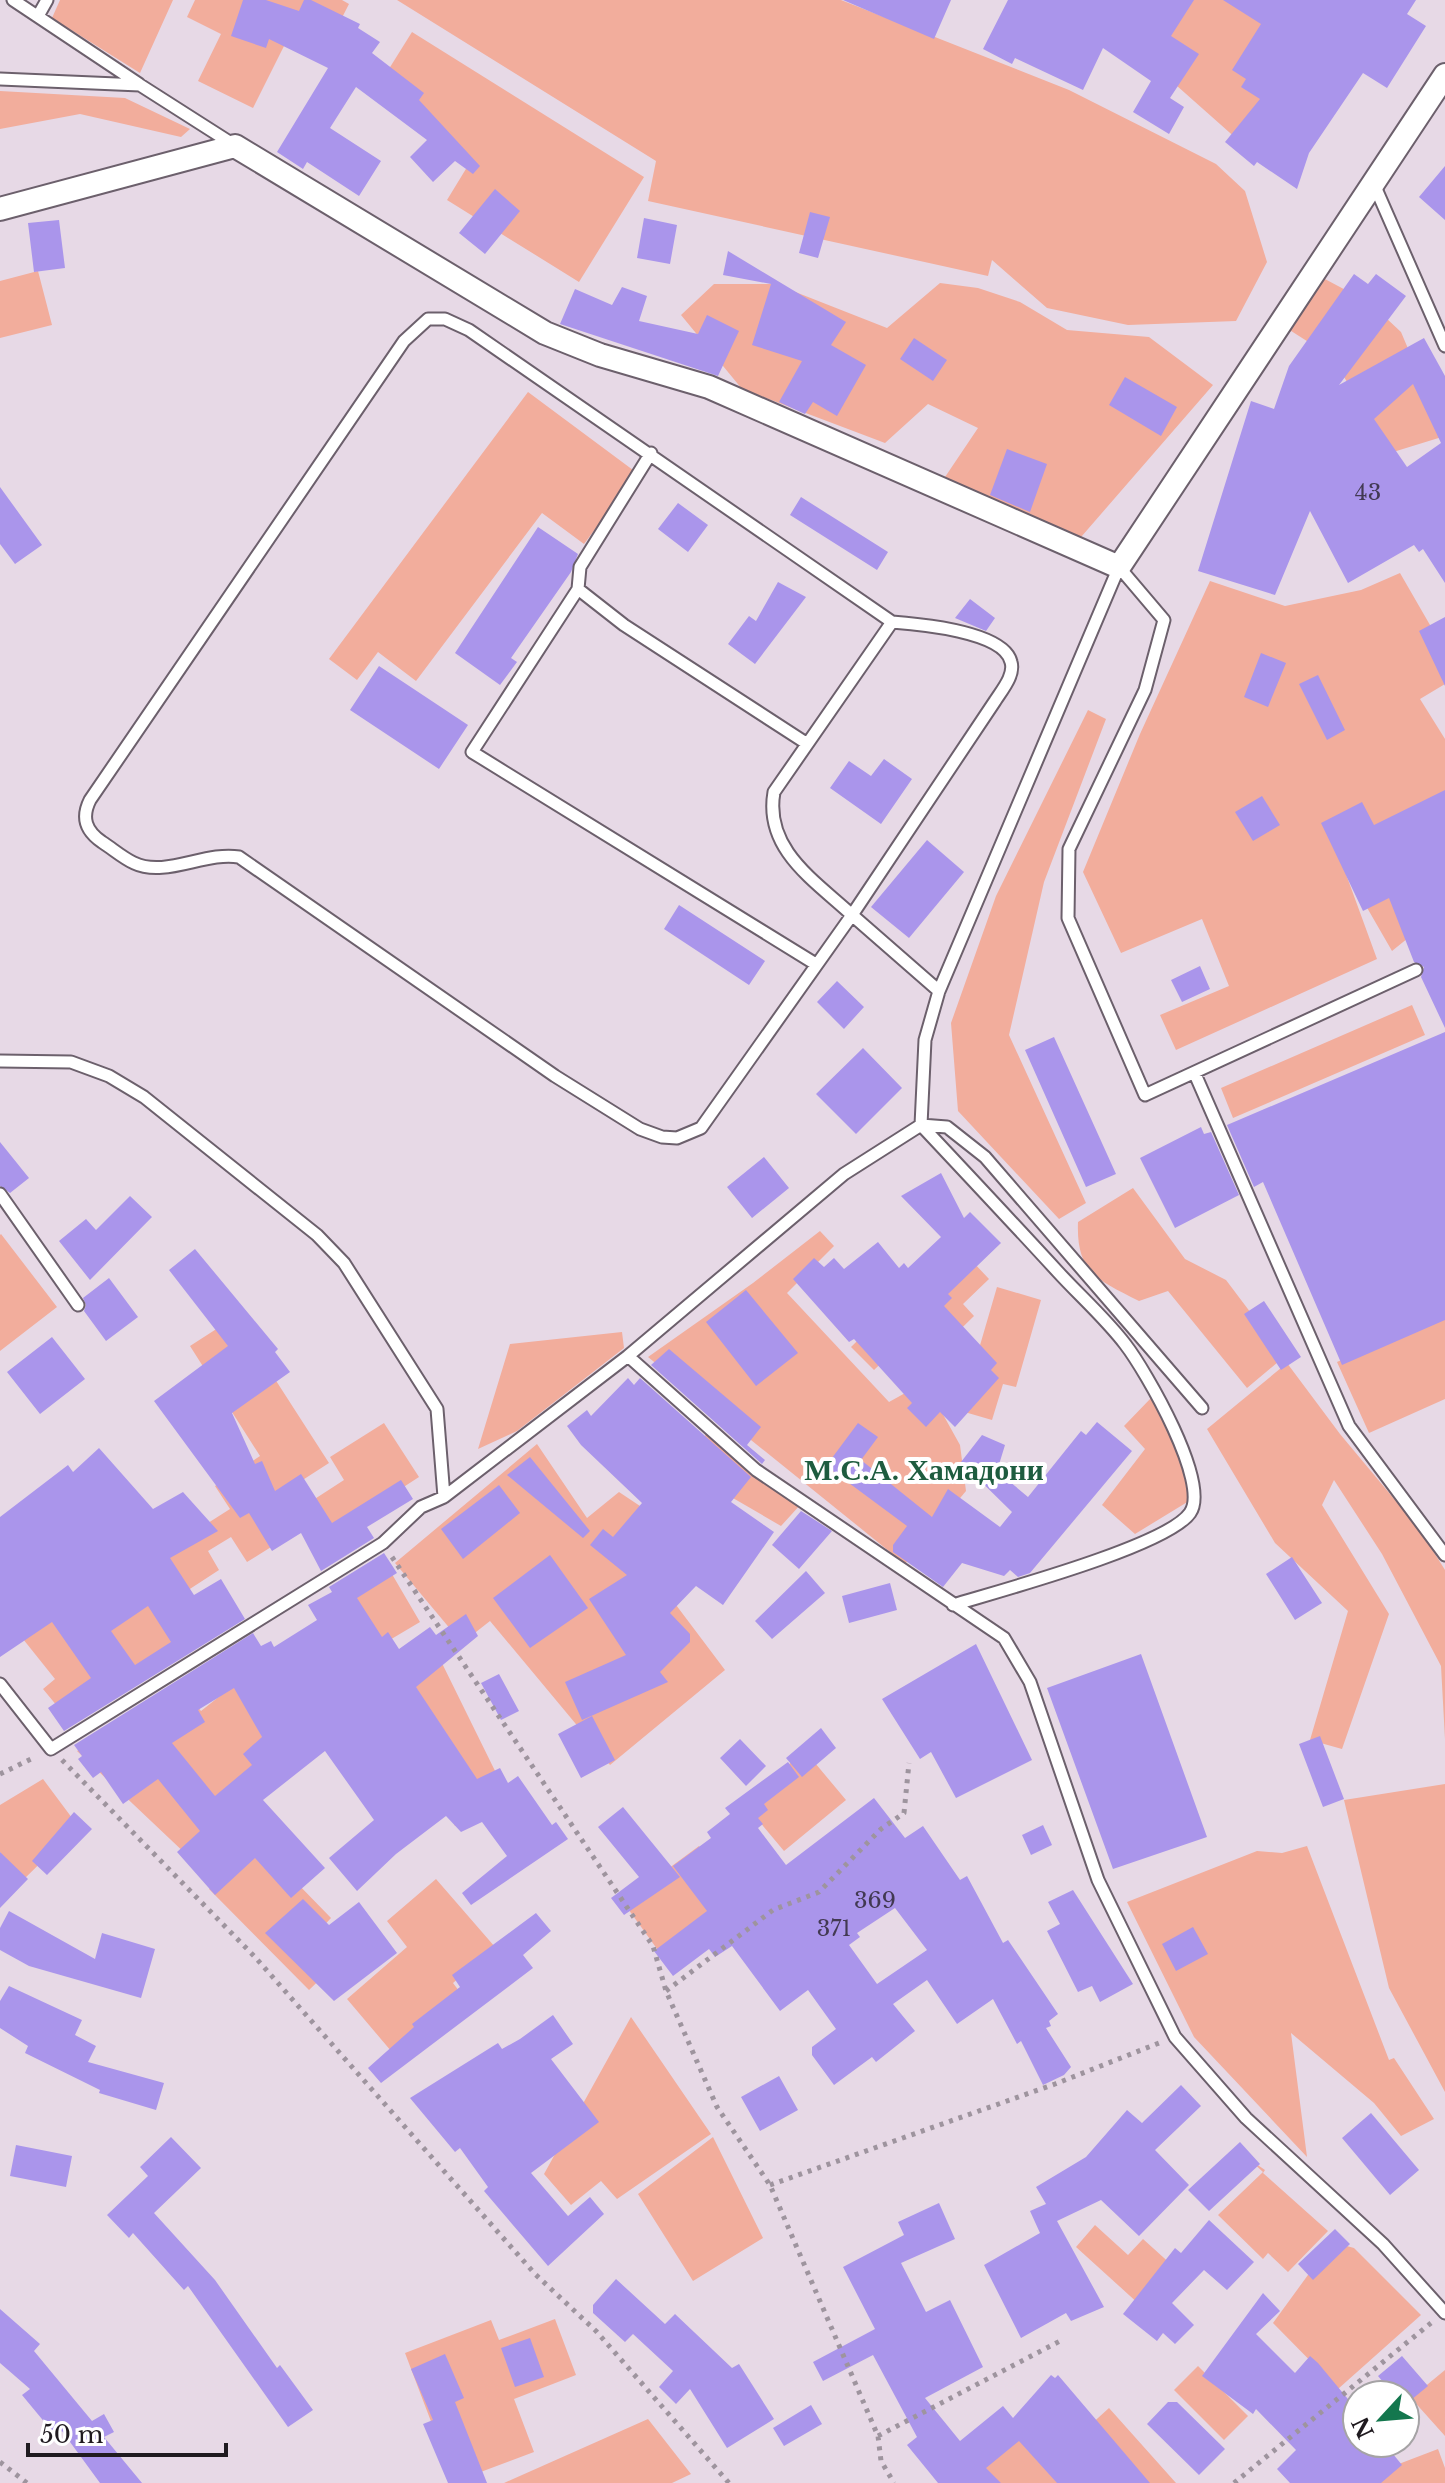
<svg xmlns="http://www.w3.org/2000/svg" width="1445" height="2483" viewBox="0 0 1445 2483" font-family="'Libre Baskerville',serif">
  <style>
    .green { fill: #f2ad9c }
    .building { fill: #aa95eb; fill-rule: evenodd }
    .lines { fill: none; stroke-linecap: round; stroke-linejoin: round }
    .lane-casing { stroke: #6c606c; stroke-width: 15 }
    .street-casing { stroke: #6c606c; stroke-width: 26 }
    .path { stroke: #9e949e; stroke-width: 5; stroke-dasharray: 4 6; stroke-linecap: butt }
    .lane { stroke: #fff; stroke-width: 11 }
    .street { stroke: #fff; stroke-width: 22 }
    .labels { text-anchor: middle; stroke-width: 8; stroke-linejoin: round; paint-order: stroke }
    .number-label { font-size: 22px; fill: #423952 }
    .quarter-label { font-size: 30px; font-weight: bold; fill: #1e5c3f; stroke: #fff }
  </style>
  <rect width="100%" height="100%" fill="#e7d9e6"/>
  <path class="green" d="M60,0H173L140,73L52,18Z
    M195,0H342L349,4L329,43L294,26L253,108L198,81L221,34L187,17Z
    M397,0H841L1069,90L1216,164L1245,191L1267,262L1236,321L1128,325L1047,308L992,260L988,276L648,201L656,161Z
    M1048,0H1399L1247,148L1141,54Z
    M412,32L644,177L579,282L447,200L472,159L372,96Z
    M0,91L125,98L190,129L181,137L80,114L0,129Z
    M38,271L52,325L0,338V281Z
    M1323,278L1370,303L1401,332L1445,436L1390,453L1332,357L1288,329Z
    M940,283L978,288L1020,302L1067,330L1149,337L1213,385L1075,544L941,483L978,428L928,404L885,443L742,389L681,315L714,284H775L887,328Z
    M528,392L637,473L584,544L542,513L416,681L378,652L357,680L329,659Z
    M1400,573L1445,651V684L1420,699L1445,739V908L1392,951L1343,866L1377,959L1176,1050L1160,1015L1229,986L1202,919L1121,953L1083,872L1140,734L1210,581L1285,606L1361,590Z
    M1088,710L1106,719L1044,882L1009,1035L1086,1203L1059,1219L958,1111L951,1023L996,896Z
    M1412,1005L1425,1035L1233,1118L1221,1088Z
    M1133,1188L1185,1259L1226,1280L1284,1357L1247,1388L1168,1291L1139,1301C1098,1280 1076,1273 1078,1222Z
    M820,1231L834,1246L787,1293L889,1402L925,1382L960,1445L966,1491L905,1564L648,1357L753,1283Z
    M1,1234L57,1307L0,1351V1235Z
    M956,1244L989,1279L963,1304L974,1316L918,1371L896,1349L874,1370L851,1347Z
    M997,1287L1041,1300L1016,1387L1003,1384L992,1420L944,1406L976,1359Z
    M1445,1314V1399L1369,1433L1337,1362Z
    M235,1317L329,1463L267,1503L287,1537L247,1562L231,1537L208,1551L219,1570L176,1598L199,1634L136,1675L79,1586L197,1530L230,1509L215,1486L260,1456L190,1346Z
    M622,1332L624,1348L517,1431L478,1449L510,1344Z
    M1287,1363L1340,1434L1420,1530L1445,1570V1739L1441,1666L1382,1554L1334,1480L1322,1505L1389,1614L1342,1749L1310,1740L1348,1611L1275,1543L1207,1429Z
    M1151,1398L1188,1474L1189,1501L1135,1534L1102,1505L1145,1449L1124,1426Z
    M384,1423L419,1477L311,1547L290,1515L344,1480L330,1457Z
    M708,1432L801,1504L781,1526L726,1494L664,1589L725,1670L610,1765L490,1621L462,1643L395,1563L537,1444L587,1518L619,1492L646,1510Z
    M389,1569L420,1622L351,1663L320,1611Z
    M49,1602L113,1681L67,1718L43,1689L55,1679L15,1629Z
    M434,1647L499,1779L486,1811L455,1826L380,1673Z
    M235,1684L278,1768L189,1857L77,1751L184,1690L201,1711Z
    M805,1751L846,1800L784,1851L743,1802Z
    M43,1779L78,1826L19,1884L0,1852V1805Z
    M1445,1784V2092L1389,1988L1344,1800Z
    M257,1842L331,1918L314,1936L339,1961L309,1990L209,1889Z
    M699,1846L744,1908L668,1964L623,1902Z
    M1307,1846L1389,2060L1394,2058L1434,2119L1401,2136L1374,2103L1291,2033L1307,2157L1194,2037L1127,1902L1257,1851L1282,1853Z
    M436,1879L495,1947L453,1983L465,1999L397,2058L347,1999L407,1947L387,1921Z
    M631,2017L711,2134L617,2199L601,2181L571,2205L544,2174Z
    M713,2137L763,2238L693,2281L638,2194Z
    M1249,2159L1265,2170L1263,2173L1328,2231L1288,2272L1268,2253L1263,2259L1218,2215L1263,2172Z
    M1095,2225L1128,2255L1143,2239L1174,2267L1140,2305L1076,2247Z
    M1332,2242L1354,2248L1421,2315L1338,2389L1273,2323Z
    M555,2319L576,2375L514,2399L534,2452L454,2482L405,2353L491,2320L499,2340Z
    M1198,2366L1248,2416L1224,2440L1174,2390Z
    M1445,2370V2436L1411,2398Z
    M1109,2408L1176,2483H977L969,2474L1013,2433L1044,2467Z
    M648,2419L691,2474L672,2483H504Z
    M1438,2449L1445,2468V2483H1349Z"/>
  <path class="building" d="M243,0H266L299,11L304,0H311L360,24L358,28L380,42L372,53L424,93L419,100L480,166L473,174L455,161L433,182L410,157L427,140L356,87L330,128L381,161L359,196L307,162L303,169L277,152L328,68L269,39L266,48L231,36Z
    M843,0H951L934,39Z
    M1008,0H1194L1171,36L1199,54L1170,98L1184,107L1169,134L1133,112L1151,81L1103,48L1083,90L1015,58L1012,64L983,49Z
    M1223,0H1416L1407,14L1426,26L1387,88L1363,73L1309,153L1297,189L1257,162L1254,166L1225,142L1260,99L1241,87L1246,79L1232,70L1261,24Z
    M1445,166V220L1419,197Z
    M495,189L520,211L485,254L459,233Z
    M810,212L830,217L818,258L799,253Z
    M644,218L677,225L670,264L637,258Z
    M59,220L65,268L34,272L28,223Z
    M728,251L846,322L831,345L866,365L837,416L813,402L805,414L779,402L802,361L752,345L771,284L723,275Z
    M1354,274L1368,284L1376,274L1406,296L1339,385L1424,338L1445,376V583L1423,549L1419,552L1414,545L1348,583L1310,511L1275,595L1198,571L1251,401L1274,409L1289,366ZM1413,384L1441,443L1407,467L1374,419Z
    M622,287L647,296L639,321L698,334L707,315L739,331L718,376L560,324L575,289L612,305Z
    M914,338L947,360L933,381L900,359Z
    M1125,377L1177,407L1161,436L1109,405Z
    M1007,449L1047,464L1030,512L990,495Z
    M0,487L42,545L15,564L0,544Z
    M801,497L888,552L877,570L790,515Z
    M678,503L708,525L688,552L658,529Z
    M538,527L578,554L571,572L511,658L517,662L500,685L455,653Z
    M778,582L806,597L755,664L728,644L749,616L756,621Z
    M970,599L995,618L986,631L955,618Z
    M1445,617V686L1419,631Z
    M1261,653L1286,663L1268,707L1244,697Z
    M379,666L468,725L439,769L350,710Z
    M1318,675L1345,730L1327,740L1299,684Z
    M884,759L912,779L881,824L830,788L849,761L871,776Z
    M1445,790V1028L1421,977L1424,967L1414,962L1389,898L1363,911L1321,823L1362,802L1374,825Z
    M1262,796L1280,825L1253,841L1235,812Z
    M927,840L964,872L909,938L871,907Z
    M679,905L765,961L749,985L664,929Z
    M1200,966L1210,989L1182,1002L1171,980Z
    M837,981L864,1007L844,1029L817,1002Z
    M1445,1032V1320L1342,1365L1263,1182L1254,1187L1227,1125Z
    M1054,1037L1116,1174L1086,1187L1025,1050Z
    M863,1048L902,1088L856,1134L816,1094Z
    M1201,1127L1204,1134L1211,1132L1239,1195L1175,1228L1140,1158Z
    M0,1142L29,1178L10,1193L0,1186Z
    M764,1157L789,1188L752,1218L727,1187Z
    M941,1173L964,1218L970,1212L1001,1243L948,1294L952,1298L944,1306L997,1363L991,1370L999,1378L955,1427L940,1412L926,1427L907,1408L912,1403L854,1339L849,1342L793,1279L814,1258L824,1267L834,1258L844,1269L878,1242L899,1268L904,1263L908,1268L941,1237L901,1196Z
    M130,1196L152,1217L90,1280L59,1241L86,1219L96,1230Z
    M195,1249L278,1349L275,1352L290,1372L232,1413L255,1464L262,1461L275,1491L301,1474L332,1523L401,1480L413,1499L367,1527L374,1538L321,1571L301,1533L272,1551L249,1513L240,1518L154,1401L228,1346L169,1270Z
    M109,1278L138,1317L106,1341L84,1311L86,1305L83,1298Z
    M746,1290L798,1353L756,1386L706,1322Z
    M1264,1301L1301,1357L1281,1370L1244,1314Z
    M52,1337L85,1379L40,1414L7,1372Z
    M669,1349L761,1427L747,1445L765,1460L762,1464L651,1365Z
    M628,1378L634,1385L640,1378L751,1477L731,1502L774,1532L723,1605L696,1586L670,1613L690,1634V1642L660,1672L668,1682L582,1720L565,1682L626,1655L589,1599L627,1575L590,1545L603,1529L613,1537L642,1503L581,1445L567,1426L587,1410L591,1416Z
    M1097,1422L1132,1451L1030,1573L1018,1577L1010,1570L1004,1576L962,1563L943,1587L893,1552V1545L907,1526L826,1466L858,1423L878,1437L861,1460L932,1517L948,1489L1000,1527L1012,1512L961,1462L982,1435L1005,1445L997,1471L1028,1497L1081,1431L1086,1435Z
    M99,1448L153,1509L183,1492L218,1531L170,1558L194,1595L221,1579L245,1619L64,1731L48,1708L91,1678L52,1622L0,1657V1517L68,1465L73,1472ZM148,1606L171,1642L135,1665L111,1631Z
    M530,1457L590,1531L583,1538L507,1475Z
    M499,1485L520,1513L463,1559L441,1529Z
    M801,1511L832,1531L799,1569L772,1545Z
    M384,1553L397,1573L357,1598L382,1637L388,1632L399,1649L430,1627L436,1635L466,1614L478,1636L416,1687L477,1779L500,1768L508,1783L518,1776L552,1825L556,1822L568,1839L471,1905L462,1893L507,1856L482,1822L461,1832L446,1816L396,1854L357,1891L329,1858L374,1820L325,1751L263,1800L325,1868L291,1898L255,1858L215,1895L177,1852L200,1831L158,1779L123,1804L101,1772L93,1778L78,1759L82,1756L74,1745L253,1633L261,1646L271,1641L274,1647L317,1620L308,1605L332,1592L329,1587ZM234,1688L262,1737L243,1754L252,1765L215,1796L172,1743L205,1722L198,1710Z
    M550,1555L588,1608L530,1648L493,1598Z
    M1292,1557L1322,1603L1295,1620L1266,1574Z
    M806,1571L825,1593L772,1639L755,1621Z
    M890,1583L897,1610L849,1623L842,1596Z
    M976,1644L1032,1760L956,1798L931,1752L920,1759L882,1699Z
    M1141,1654L1207,1837L1113,1869L1047,1688Z
    M499,1674L519,1711L501,1720L481,1683Z
    M592,1716L615,1760L581,1778L558,1734Z
    M821,1728L836,1748L802,1777L786,1758Z
    M1320,1736L1344,1799L1323,1807L1299,1744Z
    M740,1739L766,1766L746,1786L720,1758Z
    M788,1762L799,1777L764,1804L768,1810L758,1818L763,1824L758,1828L786,1865L874,1798L905,1838L923,1826L960,1880L967,1876L1003,1943L1008,1940L1058,2014L1049,2021L1051,2026L1046,2028L1071,2067L1064,2075L1043,2085L1021,2041L1017,2044L993,1999L957,2024L927,1980L893,2004L915,2031L876,2062L872,2057L834,2085L812,2055V2047L836,2029L808,1990L780,2011L732,1946L715,1957L709,1949L673,1976L654,1951L707,1911L673,1866L711,1838L707,1832L730,1814L725,1808ZM895,1908L927,1950L877,1984L849,1945L860,1937L857,1933Z
    M623,1807L680,1877L624,1915L611,1898L639,1877L598,1827Z
    M74,1812L92,1829L47,1875L32,1861Z
    M1043,1825L1052,1845L1031,1855L1022,1835Z
    M0,1852L28,1879L0,1908Z
    M1073,1890L1133,1984L1100,2002L1092,1986L1078,1992L1047,1931L1060,1924L1048,1902Z
    M303,1899L329,1925L359,1902L397,1953L334,2001L265,1933Z
    M9,1911L95,1959L102,1933L155,1949L141,1998L29,1966L0,1950V1928Z
    M536,1913L551,1931L523,1955L533,1968L381,2083L368,2068L414,2027L412,2024L460,1987L452,1975Z
    M1193,1927L1208,1954L1176,1971L1162,1944Z
    M9,1986L82,2020L75,2035L96,2046L88,2062L164,2083L156,2110L99,2093L100,2090L25,2053L28,2046L0,2028V2001Z
    M553,2015L573,2044L551,2059L599,2122L531,2173L568,2216L590,2197L604,2214L548,2266L484,2191L488,2187L460,2148L455,2152L410,2098L498,2043L502,2049L520,2039Z
    M779,2076L798,2110L760,2131L741,2097Z
    M1181,2085L1201,2106L1155,2150L1189,2185L1139,2236L1101,2200L1057,2221L1104,2307L1071,2321L1066,2313L1021,2338L984,2265L1040,2233L1030,2211L1046,2204L1036,2187L1086,2157L1127,2110L1142,2123Z
    M1371,2113L1419,2170L1390,2195L1342,2138Z
    M171,2137L201,2168L154,2213L215,2280L277,2368L280,2365L313,2410L288,2427L188,2286L184,2290L133,2233L129,2238L107,2215L148,2176L140,2167Z
    M1240,2142L1260,2164L1209,2211L1188,2190Z
    M16,2145L72,2156L66,2187L10,2176Z
    M939,2203L955,2239L901,2263L926,2312L950,2300L983,2367L925,2398L960,2441L1003,2406L1013,2418L1051,2375L1055,2378L1058,2375L1150,2483H1057L1019,2441L986,2468L1001,2483H938L907,2445L917,2437L873,2355L823,2381L813,2362L875,2329L843,2267L904,2235L898,2222Z
    M1209,2220L1254,2262L1227,2290L1204,2270L1172,2303L1194,2325L1175,2344L1163,2333L1157,2341L1123,2314L1175,2248L1181,2253Z
    M1335,2229L1350,2244L1313,2280L1298,2264Z
    M616,2279L665,2324L675,2314L732,2368L739,2364L774,2419L727,2448L690,2389L676,2404L659,2387L673,2371L633,2334L625,2342L593,2313V2305Z
    M1263,2293L1280,2311L1256,2334L1295,2373L1310,2356L1318,2363L1357,2410V2443H1384L1402,2465L1381,2483H1290L1277,2469L1296,2450L1256,2409L1253,2414L1202,2376Z
    M0,2309L40,2344L34,2351L92,2421L104,2414L114,2432L104,2437L142,2483H100L62,2431L56,2436L22,2395L30,2389L0,2363Z
    M530,2338L544,2377L515,2387L501,2348Z
    M445,2354L464,2398L455,2402L487,2483H448L423,2424L433,2420L411,2369Z
    M1402,2356L1428,2386L1405,2405V2395H1394L1378,2376Z
    M1168,2402H1177L1225,2449L1199,2475L1147,2424Z
    M811,2405L822,2424L784,2446L773,2428Z"/>
  <g class="lines">
    <g class="lane-casing">
      <path id="lane" d="M13,0L139,84
        M38,16L47,0
        M0,79L140,85L234,145
        M1373,182L1445,346
        M651,453L580,567L578,589L624,625L806,743
        M578,589L472,752L814,963
        M892,622L774,792C764,849 814,880 852,915L995,701C1002,690 1015,675 1011,662C1004,631 918,624 892,622L469,330L445,319H428L404,341L90,800C81,818 86,831 102,842C113,849 123,858 134,863C165,878 206,851 239,857L555,1076L640,1129L662,1137L677,1138L701,1128L852,915L939,991
        M0,1061L71,1062L109,1076L144,1097L317,1235L344,1263L437,1409L444,1497L628,1356
        M1195,1074L1349,1426L1445,1555
        M0,1194L78,1305
        M1202,1408L985,1157L947,1127L921,1125L925,1040L939,991L1119,567L1164,620L1145,690L1069,849L1068,918L1145,1095L1416,970
        M953,1605C999,1591 1167,1546 1190,1513C1211,1484 1146,1371 1125,1344C1105,1318 1080,1296 1058,1272C1013,1223 967,1174 921,1125L844,1174L628,1356L756,1470L1004,1638L1030,1682L1098,1880L1175,2037L1246,2118L1383,2244L1445,2313
        M0,1684L51,1749L383,1543L421,1507L444,1497"/>
    </g>
    <g class="street-casing">
      <path id="street" d="M0,209L235,146L545,333L600,355L709,387L1119,567L1445,75"/>
    </g>
    <path class="path" d="M392,1557L653,1946L666,1991L717,2107L770,2185L878,2436L881,2461L894,2483
      M62,1760L254,1956L535,2274L596,2331L729,2483
      M0,1774L35,1757
      M666,1991L773,1910L819,1892L881,1829L904,1813L909,1763
      M770,2185L1055,2084L1159,2043
      M878,2436L1060,2341
      M0,2462L27,2483
      M1234,2483L1431,2323"/>
    <use href="#lane" class="lane"/>
    <use href="#street" class="street"/>
  </g>
  <g class="labels">
    <g class="number-label">
      <text x="1368" y="500">43</text>
      <text x="875" y="1908">369</text>
      <text x="834" y="1936">371</text>
    </g>
    <g class="quarter-label">
      <text x="924" y="1480">М.С.А. Хамадони</text>
    </g>
  </g>
  <g transform="translate(1381 2419) rotate(244)"><circle r="38" fill="#ffffff" stroke="#a5a3a5" stroke-width="2"/>
  <path d="M0-6L14 30L0 20L-14 30Z" fill="#14774e"/>
  <text y="-12" font-size="22" font-weight="bold" text-anchor="middle" fill="#1f1a1f">N</text>
  </g>
  <path d="M28 2443v12h198v-12" fill="none" stroke="#1f1a1f" stroke-width="4"/>
  <text x="40" y="2443" font-size="24" fill="#1f1a1f" stroke="#ffffff" stroke-width="6" paint-order="stroke">50 m</text>
</svg>
